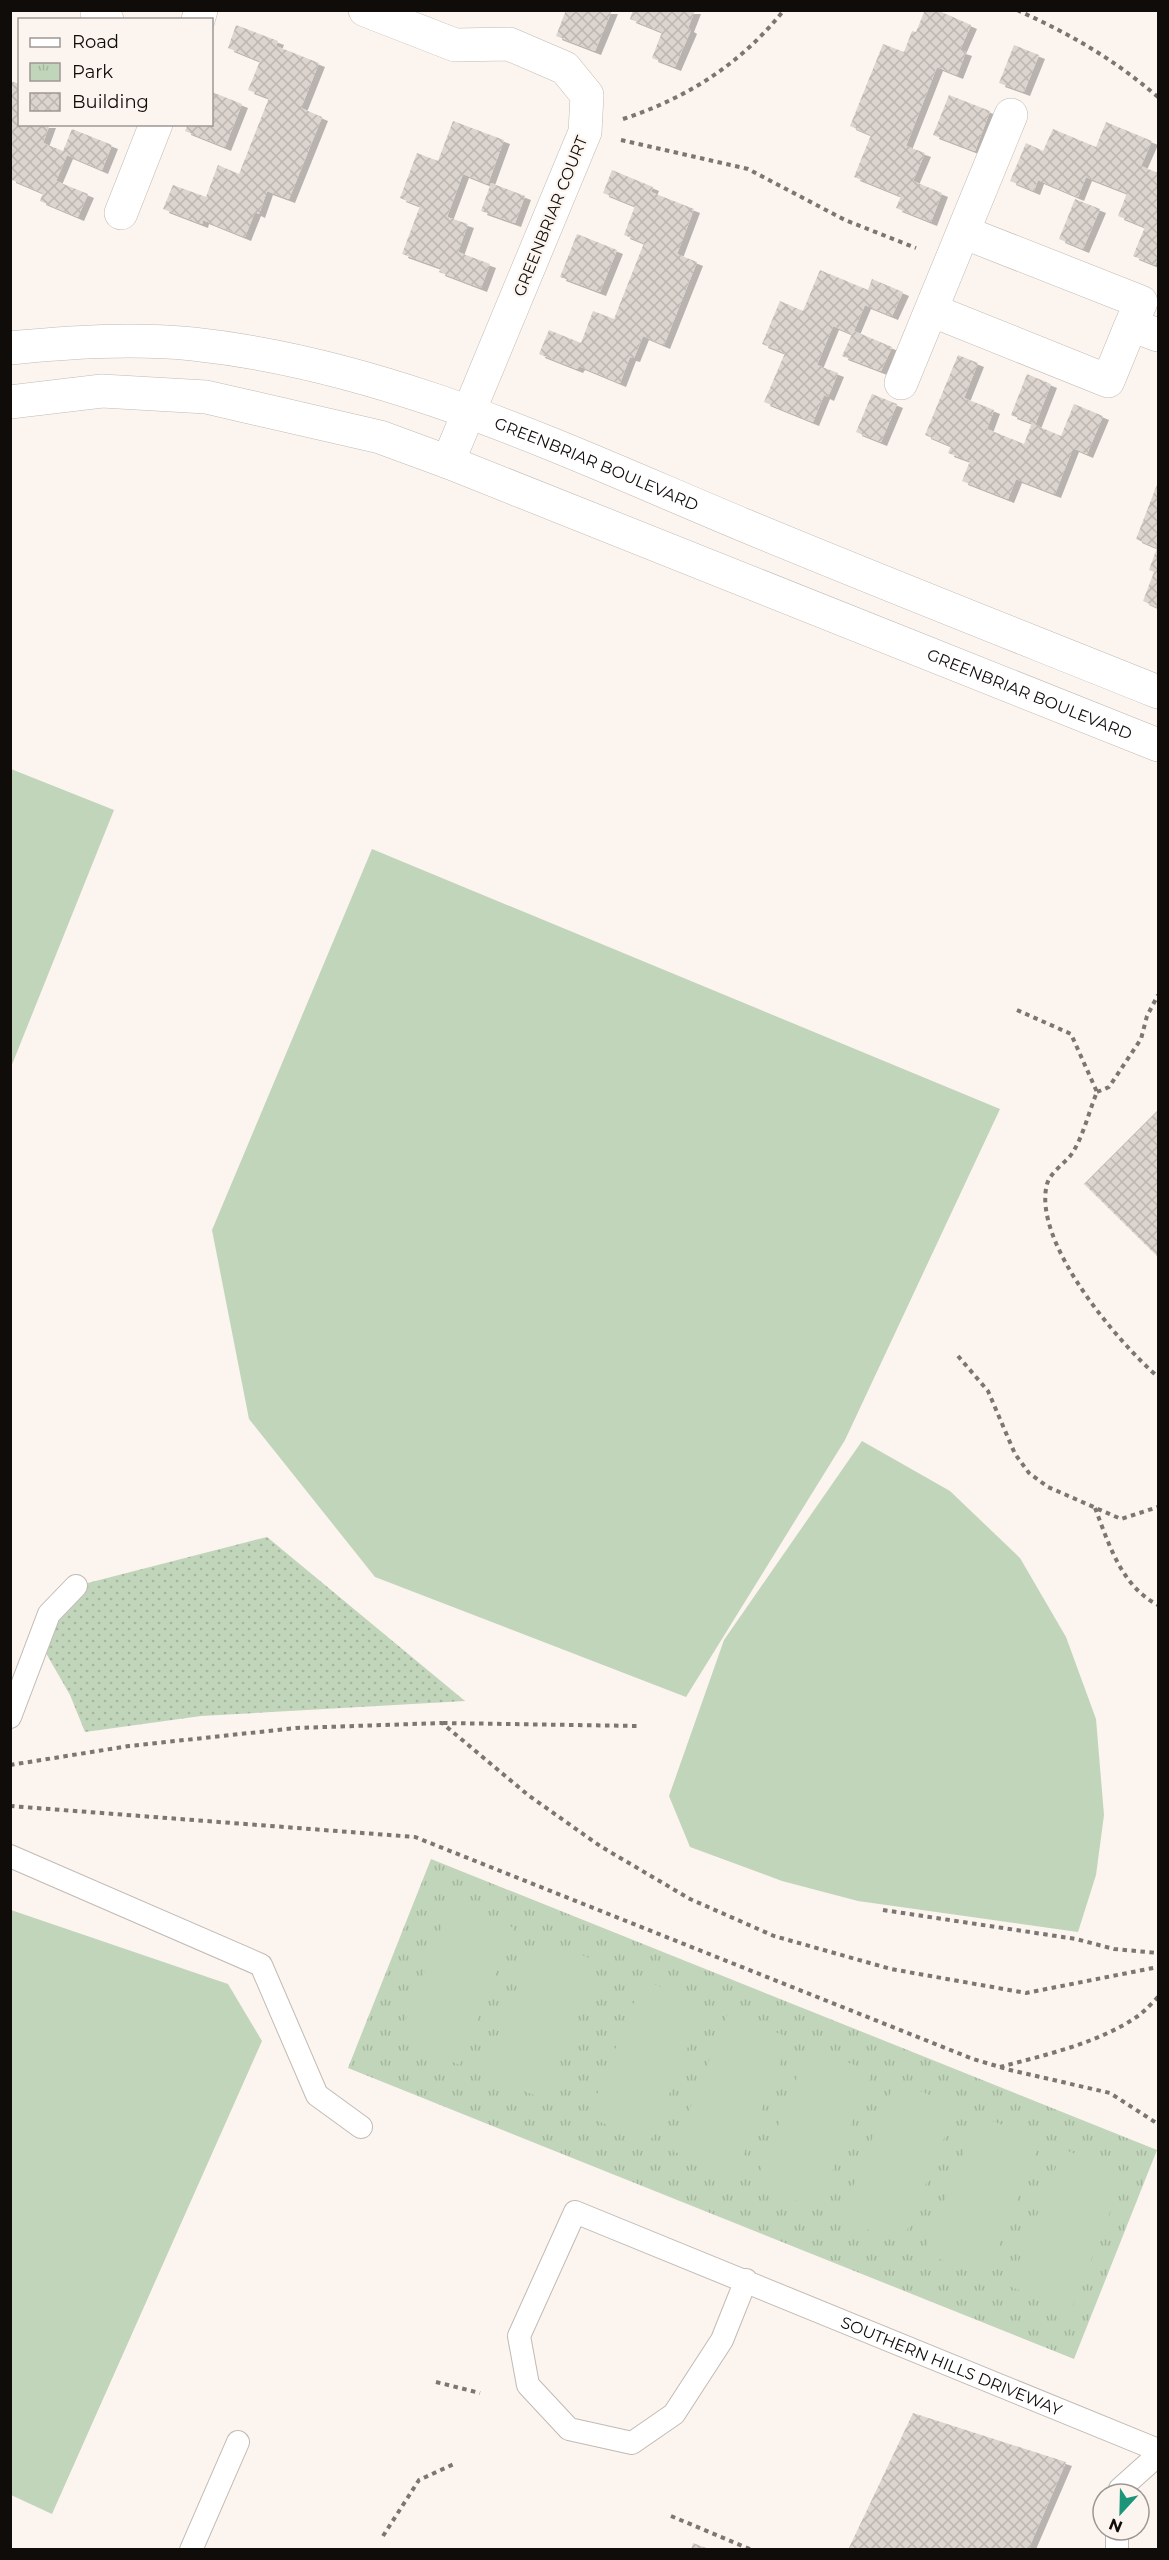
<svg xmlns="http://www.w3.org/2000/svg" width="1169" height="2560" viewBox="0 0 1169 2560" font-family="Montserrat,sans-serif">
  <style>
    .grass { fill: url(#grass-dots) }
    .park { fill: url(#park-tufts) }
    .pitch { fill: #c1d5bb }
    .building { fill: url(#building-cross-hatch); filter: url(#shadow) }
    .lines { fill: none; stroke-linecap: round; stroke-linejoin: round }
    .lane-casing { stroke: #c2bab4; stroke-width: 24 }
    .street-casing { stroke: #c2bab4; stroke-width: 34 }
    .secondary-casing { stroke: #c2bab4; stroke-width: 34 }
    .path { stroke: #7b7672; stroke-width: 4; stroke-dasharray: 4.5 4.5; stroke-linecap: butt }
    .lane { stroke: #fff; stroke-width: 22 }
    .street { stroke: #fff; stroke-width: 33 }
    .secondary { stroke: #fff; stroke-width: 33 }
    .labels { text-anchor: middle; stroke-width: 4.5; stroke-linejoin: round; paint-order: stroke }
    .street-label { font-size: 16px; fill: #0f0c0a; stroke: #fcf4ee }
  </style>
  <defs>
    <pattern id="grass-dots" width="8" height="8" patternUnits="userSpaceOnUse" patternTransform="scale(1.5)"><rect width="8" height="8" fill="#c1d5bb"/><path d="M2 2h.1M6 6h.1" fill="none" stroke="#a5b69f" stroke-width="1.8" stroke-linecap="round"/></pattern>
    <pattern id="park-tufts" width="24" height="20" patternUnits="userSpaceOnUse" patternTransform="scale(1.5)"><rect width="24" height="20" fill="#c1d5bb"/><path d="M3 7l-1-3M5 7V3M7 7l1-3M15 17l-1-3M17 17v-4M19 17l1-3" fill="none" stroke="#a5b69f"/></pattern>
    <pattern id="building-cross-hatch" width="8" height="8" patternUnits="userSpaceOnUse" patternTransform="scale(1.5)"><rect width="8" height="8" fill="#dcd4ce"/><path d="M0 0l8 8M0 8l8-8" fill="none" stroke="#bcb5b0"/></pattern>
    <filter id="shadow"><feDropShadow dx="6" dy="4" stdDeviation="0" flood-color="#0004"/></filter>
  </defs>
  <rect width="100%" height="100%" fill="#fcf4ee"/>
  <path class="grass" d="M267,1537L465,1701L201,1716L85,1732L70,1695L39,1641L76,1586Z"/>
  <path class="park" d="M431,1859L1157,2150L1074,2359L348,2068Z"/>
  <path class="pitch" d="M11,769L114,810L11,1067Z
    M372,849L1000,1109L845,1440L686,1697L375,1577L249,1419L212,1230Z
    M862,1441L950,1491L1020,1558L1066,1637L1096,1719L1104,1815L1096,1875L1078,1932L858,1901L782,1881L690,1847L669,1796L724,1640Z
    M452,1903L514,1928L460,2065L398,2040Z
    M11,1910L228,1984L262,2041L52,2514L11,2495Z
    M537,1937L599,1962L544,2099L482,2074Z
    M643,1980L705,2004L650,2142L588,2117Z
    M728,2013L790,2038L735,2176L673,2151Z
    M809,2047L872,2072L817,2209L755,2184Z
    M895,2081L957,2106L902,2243L840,2219Z
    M979,2116L1041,2140L986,2277L924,2253Z
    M1063,2149L1125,2174L1071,2311L1009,2286Z"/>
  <path class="building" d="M566,10H612L595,51L556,36Z
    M633,10H695L688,28L691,30L675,67L652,58L662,32L630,19Z
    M925,10H937L971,25L960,50L966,52L957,75L937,67L906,146L925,153L913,181L942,193L931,222L896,208L901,196L854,177L871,135L850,126L883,44L904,52L912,31L916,32Z
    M236,25L278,41L276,46L319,63L301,108L322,117L289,199L267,191L259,214L255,212L245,237L203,220L202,224L163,209L173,185L206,197L218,165L239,174L269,98L248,90L260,61L228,48Z
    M1014,45L1039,55L1024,92L999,83Z
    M10,81L20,84V124H50L43,143L63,151L72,129L112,145L102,170L67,155L56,181L88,194L78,217L40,201L43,193L10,179Z
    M212,92L242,104L225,147L185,131L188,124H212Z
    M949,95L990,111L975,151L933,135Z
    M453,121L504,140L488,184L463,174L447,217L468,224L458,252L490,264L481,288L439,272L441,268L402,254L420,206L400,198L417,153L438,161Z
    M1106,122L1152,141L1141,166L1158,173V258L1155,265L1133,256L1145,227L1118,216L1127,193L1086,177L1078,197L1038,180L1034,191L1010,181L1026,143L1043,151L1053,129L1096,147Z
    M612,170L653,187L651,192L694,209L677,254L697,262L664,345L643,336L634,358L630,357L620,383L579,366L577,369L539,354L549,330L581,343L593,311L614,319L644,243L624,235L635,206L603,193Z
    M491,183L525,196L515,223L481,211Z
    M1075,199L1100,209L1083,249L1059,239Z
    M577,234L617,250L600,292L560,277Z
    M820,270L868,290L872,279L903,292L892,316L865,305L854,331L892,347L881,371L842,356L852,334L833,326L817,365L838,373L828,397L824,395L813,422L764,402L785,353L762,344L780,301L803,311Z
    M958,355L978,363L964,398L994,410L987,429L1024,444L1032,423L1011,415L1027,374L1051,384L1035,425L1061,436L1074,404L1103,416L1087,454L1073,448L1055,494L1016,479L1008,499L962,481L970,461L948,453L951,446L925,435Z
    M872,394L897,404L881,442L856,432Z
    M1158,482V608L1143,601L1154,572L1149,570L1157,548L1136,539Z
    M1158,1110V1257L1084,1184Z
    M913,2413L1066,2462L1028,2550H848Z
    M693,2543L709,2549V2550H691Z"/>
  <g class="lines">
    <g class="lane-casing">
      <g id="lane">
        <path d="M10,1717L49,1614L76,1586"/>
        <path d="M10,1856L261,1965L317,2095L361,2127"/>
        <path id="s1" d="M746,2280L722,2340L674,2414L632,2443L569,2429L528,2385L519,2336L575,2212L1158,2450"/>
        <path d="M1120,2494V2489L1158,2455"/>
        <path d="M1117,2530V2550"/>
        <path d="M191,2550L238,2442"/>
      </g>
    </g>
    <g class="street-casing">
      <path id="street" d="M99,10L97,15L107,20
        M365,10L455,45L509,44L565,68L587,95L585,132L448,462
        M198,20L201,10
        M121,213L156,124
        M963,232L1141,302L1131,325L1158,335
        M931,310L1108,381L1131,325
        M901,383L1011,115"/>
    </g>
    <g class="secondary-casing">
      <g id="secondary">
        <path id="s2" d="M10,348C71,342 132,338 193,344C390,365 566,451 746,526C883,583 1021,637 1158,692"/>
        <path id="s3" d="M10,402L102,391L206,397L380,437L448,462L1158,745"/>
      </g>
    </g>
    <path class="path" d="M1017,10C1072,35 1112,58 1158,97
      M623,119C687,98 741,64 784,10
      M621,140L748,169L845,220L916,248
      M1017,1010L1071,1034L1097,1092C1089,1111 1084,1134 1073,1152C1066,1163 1051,1171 1047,1184C1032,1242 1117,1341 1158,1377
      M1097,1092L1109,1087L1141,1039L1147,1016L1158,995
      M958,1356L988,1391L1015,1454L1029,1473L1048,1487L1121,1519L1158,1507
      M1095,1508C1109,1544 1121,1586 1158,1605
      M443,1723L639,1726
      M10,1765L129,1746L296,1728L442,1723L528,1795L600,1846L690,1899L774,1936L891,1969L1026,1993L1158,1967
      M10,1806L415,1837L973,2059L1010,2070L1110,2093L1158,2124
      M883,1910L1076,1939L1114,1949L1158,1953
      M1000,2067C1045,2055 1099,2043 1138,2016C1145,2011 1152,2003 1158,1997
      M436,2382L480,2393
      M671,2516L752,2550
      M383,2536L419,2480L454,2464"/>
    <use href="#lane" class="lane"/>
    <use href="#street" class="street"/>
    <use href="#secondary" class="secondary"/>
  </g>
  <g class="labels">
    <g class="street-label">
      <text transform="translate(550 216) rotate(-68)" y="6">GREENBRIAR COURT</text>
      <text dy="6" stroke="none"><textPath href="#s2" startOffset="606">GREENBRIAR BOULEVARD</textPath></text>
      <text dy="6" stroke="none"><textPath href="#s3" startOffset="1074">GREENBRIAR BOULEVARD</textPath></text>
      <text dy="6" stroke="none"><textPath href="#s1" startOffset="921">SOUTHERN HILLS DRIVEWAY</textPath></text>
    </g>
  </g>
  <rect width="1169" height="2560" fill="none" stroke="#0f0c0a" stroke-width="24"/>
  <rect x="18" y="18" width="195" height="108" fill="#fcf4ee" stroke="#9d9793" stroke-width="1.5"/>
  <rect x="30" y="38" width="30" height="9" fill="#ffffff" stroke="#9d9793" stroke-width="1.5"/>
  <text x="72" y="48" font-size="18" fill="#0f0c0a">Road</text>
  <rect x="30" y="63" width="30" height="18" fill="url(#park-tufts)" stroke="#9d9793" stroke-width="1.5"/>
  <text x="72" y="78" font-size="18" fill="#0f0c0a">Park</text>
  <rect x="30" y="93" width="30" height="18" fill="url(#building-cross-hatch)" stroke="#9d9793" stroke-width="1.5"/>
  <text x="72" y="108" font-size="18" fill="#0f0c0a">Building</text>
  <g transform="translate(1121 2512) rotate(202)"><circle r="28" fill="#fcf4ee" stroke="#9d9793" stroke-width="1.5"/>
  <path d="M0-4.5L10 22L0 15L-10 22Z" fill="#1d957a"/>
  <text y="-9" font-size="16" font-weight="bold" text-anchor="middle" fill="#0f0c0a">N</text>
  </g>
</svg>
